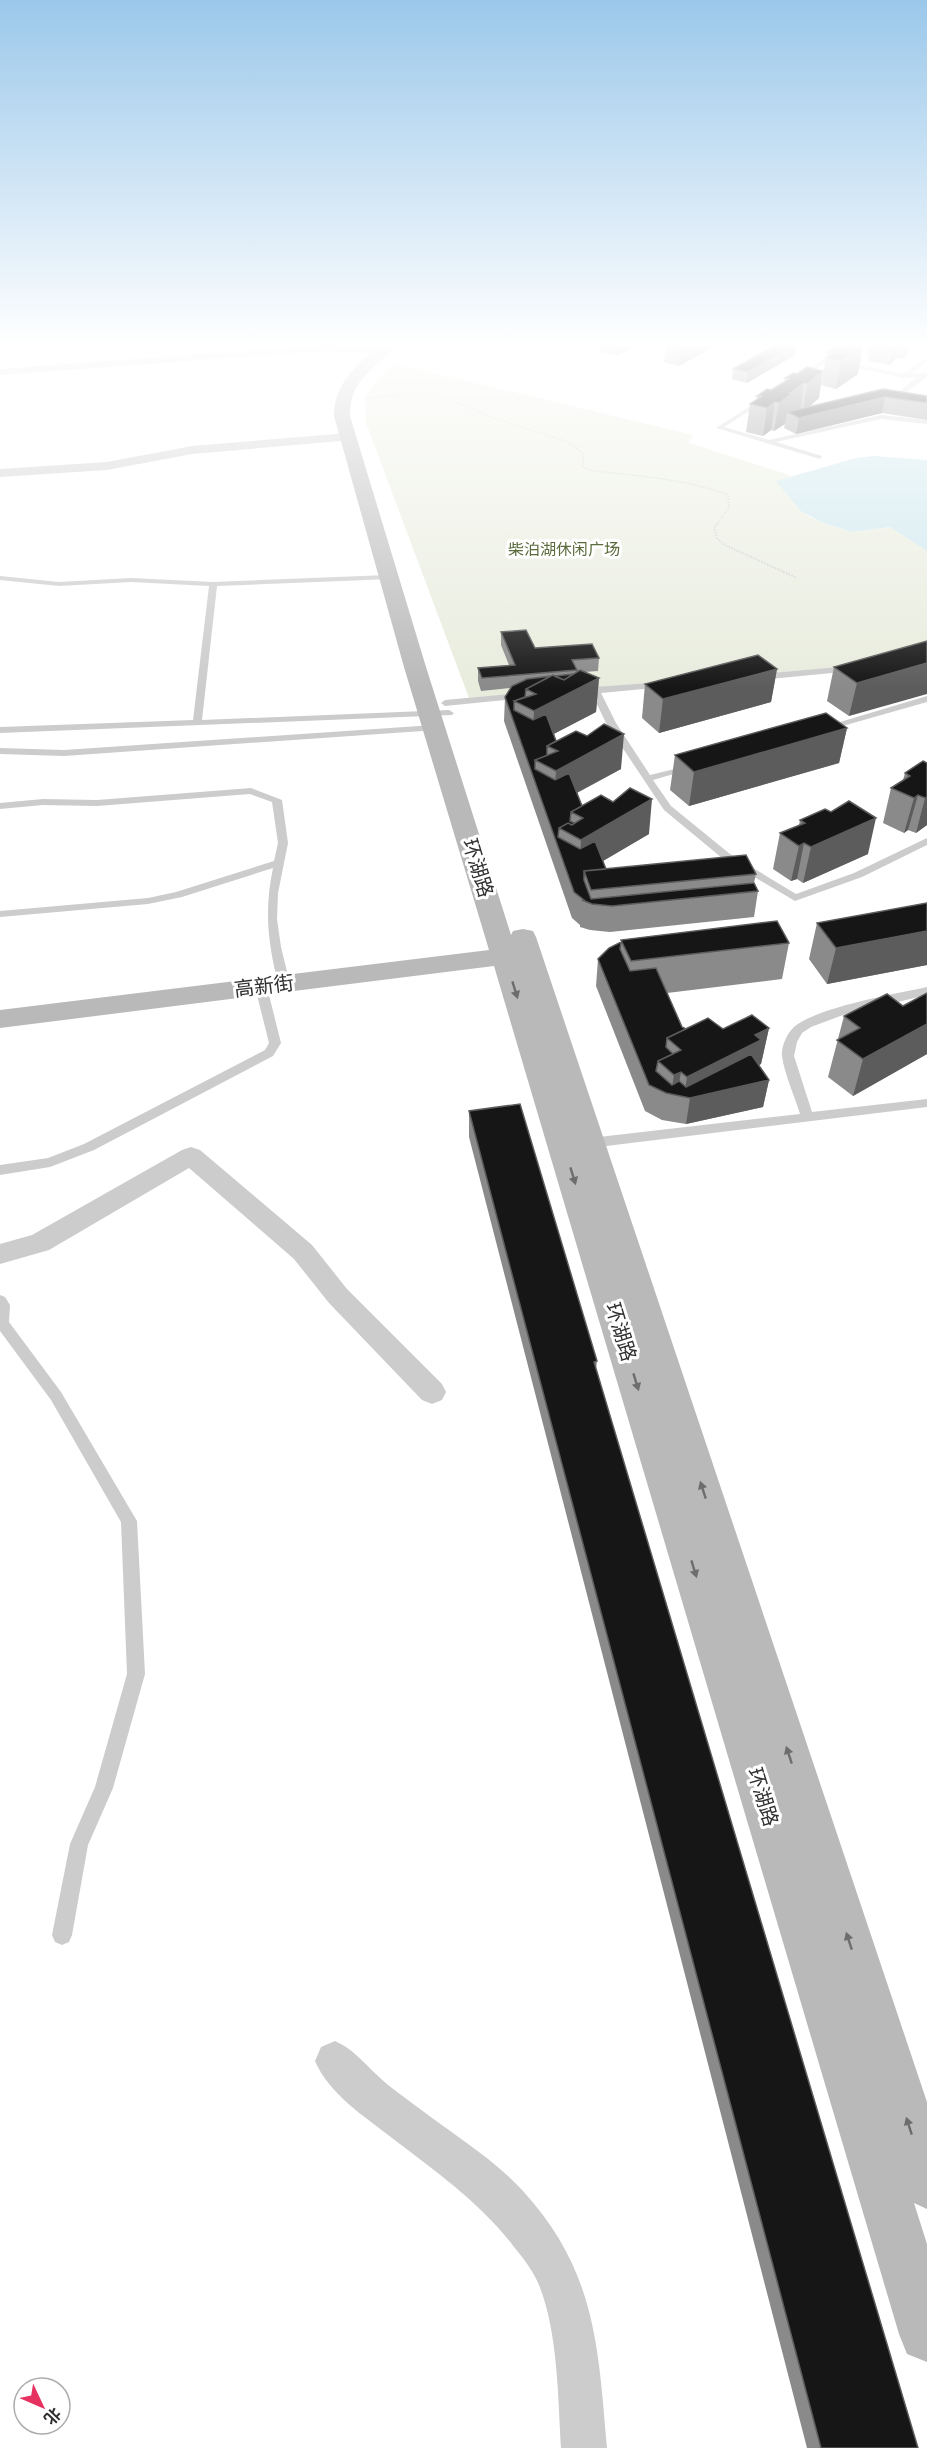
<svg xmlns="http://www.w3.org/2000/svg" width="927" height="2448" viewBox="0 0 927 2448" font-family="'Archivo Narrow','Noto Sans SC',sans-serif">
  <style>
    .green { fill: #e8ecdd }
    .water { fill: #c9e5ec }
    .lines { fill: none; stroke-linecap: round; stroke-linejoin: round }
    .path-far1 { stroke: #ccc; stroke-width: 1.5; stroke-dasharray: 1.5 1.5; stroke-linecap: butt }
    .path { stroke: #ccc; stroke-width: 2; stroke-dasharray: 1.5 1.5; stroke-linecap: butt }
    .lane { fill: #ccc; fill-rule: evenodd }
    .street { fill: #ccc; fill-rule: evenodd }
    .secondary { fill: #b9b9b9; fill-rule: evenodd }
    .wall { fill: #8a8a8a }
    .shaded-wall { fill: #5c5c5c }
    .building { fill: #161616; stroke: #5c5c5c; stroke-width: 1.5 }
    .oneway { fill: #6d6d6d }
    .labels { text-anchor: middle; stroke-width: 6; stroke-linejoin: round; paint-order: stroke }
    .far-park-label { font-size: 16px; fill: #5b6b3c; stroke: #fff }
    .street-label { font-size: 20px; fill: #2f2f2f; stroke: #fff }
  </style>
  <rect width="100%" height="100%" fill="#fff"/>
  <path class="green" d="M392,363L693,435L689,443L792,476L777,481L807,515L823,523L853,532L890,527L927,551V660L469,698L366,423L365,397Z"/>
  <path class="water" d="M874,456L927,460V551L890,527L853,532L823,523L801,511L776,481L856,458Z"/>
  <g class="lines">
    <path class="path-far1" d="M365,398L423,393L440,395L491,417L568,442L583,453V466L588,470C635,476 683,478 728,495L729,507L716,526"/>
    <path class="path" d="M717,524L714,528L717,538L725,545L797,578"/>
    <path class="lane" d="M847,345H854L799,379L794,378Z
      M927,357V362L911,374L927,373V377L896,400L918,405L927,403V407L918,409L888,401L917,377L904,378L840,364L843,362L903,374Z
      M763,398L765,401L724,427L769,440L881,415L927,420V424L881,419L776,442L822,456L820,459L716,428Z
      M388,575H391V579L217,586L202,720L449,710L454,713L452,715L0,733V727L193,720L209,586L131,582L59,586L0,580V576L59,582L131,578L213,582Z
      M850,666L853,667V671L759,680L755,677L759,674Z
      M662,682L666,685L665,687L601,693L616,723L650,775L691,765V769L653,780L671,806L730,854L796,894L854,873L927,838V845L862,877L795,901L722,858L664,810L606,723L592,694L579,695L575,692L595,687Z
      M521,693L524,694V698L445,706L441,703L445,700Z
      M927,696V702L825,731L820,728Z
      M434,725L437,726V730L64,756L0,754V748L64,750Z
      M251,788L282,800L288,843L278,893L277,919L281,947L290,984L288,987L284,988L278,984C268,942 264,911 273,868L182,897L148,904L0,917V911L148,898L176,892L274,861L278,843L272,802L250,794L97,806L43,805L0,809V803L43,799L97,800Z
      M261,983L267,987L281,1043L273,1056L94,1150L50,1167L0,1175V1165L48,1158L84,1144L265,1050L269,1043L255,987Z
      M927,987V995L843,1015L811,1027L802,1033L797,1042L794,1056L812,1112L927,1099V1107L590,1148L584,1143L590,1138L800,1114C795,1097 784,1073 782,1056C781,1047 787,1033 794,1027C818,1007 895,994 927,987Z
      M0,1295L5,1297L10,1305L9,1322L61,1392L137,1521L145,1674L113,1788L88,1845L72,1935L69,1942L62,1945L55,1942L52,1935L70,1844L95,1787L127,1674L121,1522L51,1400L0,1331Z"/>
    <path class="street" d="M318,345L382,348L388,351L382,354L325,351L0,375V369Z
      M348,433L354,437L352,440L192,454L107,470L0,477V469L107,462L192,446Z
      M191,1147L200,1150L312,1245L347,1289L442,1384L446,1392L442,1400L432,1404L422,1400L329,1303L294,1259L189,1168L49,1250L0,1264V1244L32,1235L182,1150Z
      M335,2041C353,2049 363,2062 377,2075C390,2088 406,2098 420,2109C454,2135 494,2159 523,2191C596,2271 598,2346 607,2448H561C558,2398 558,2332 539,2285C533,2271 524,2259 514,2247C480,2202 436,2172 392,2138C364,2116 329,2094 315,2061L321,2047Z"/>
    <path class="secondary" d="M380,345H396C375,371 350,377 350,416L426,667L511,935L513,931L523,929L533,931L536,937L927,2102V2209L914,2203L927,2244V2362L907,2354L899,2334L494,966L0,1028V1010L489,950L404,667L334,416C334,384 357,364 380,345Z"/>
  </g>
  <path class="wall" d="M600,345H638L617,356L600,352Z
    M666,345H717L679,366L664,362Z
    M776,345H797L795,355L747,383L732,379L733,369Z
    M869,345H912L909,347L907,355L902,359L896,358L890,365L868,361L869,357L867,356Z
    M842,348L858,374L836,389L821,385L827,352Z
    M807,367L819,398L809,407L883,389L927,403V420L882,413L796,434L784,428L785,424L774,431L771,430L763,436L746,432L750,404L757,400V396L771,390L784,382L785,378L797,374Z
    M501,632L535,648L599,658L598,671L584,672L599,678L596,712L554,734L556,741L621,769L577,793L582,806L649,834L603,861L606,869L756,874L754,883L758,891L754,917L610,932L590,930L580,927V925L572,918L504,721L505,697L511,688L481,691L478,681V668L509,665L501,645Z
    M927,641L849,716L827,701L834,667Z
    M777,669L771,702L659,733L642,718L645,684Z
    M847,728L839,763L689,806L670,790L675,755Z
    M927,763V825L916,833L908,830L904,833L883,823L891,788L903,780L905,773Z
    M800,820L868,854L803,883L797,879L791,881L773,869L780,833L799,825Z
    M927,903V965L827,984L809,959L817,923Z
    M621,940L789,943L782,979L667,993L682,1027L686,1029H723L769,1028L761,1064L759,1065L769,1080L763,1107L686,1124L662,1120L645,1111L596,986L598,959L621,942Z
    M927,993V1054L853,1096L828,1077L844,1016L903,1006Z
    M469,1111L597,1361L596,1369L918,2448H807L469,1137Z"/>
  <path class="shaded-wall" d="M617,345H638L617,356Z
    M681,345H717L679,366Z
    M796,345H797L795,355L747,383L748,372Z
    M894,345H898L896,358L890,365Z
    M905,345H912L909,347L907,355L902,359Z
    M863,347L858,374L836,389L841,361Z
    M823,371L819,398L803,412L807,384Z
    M804,383L800,411L787,412L785,424L774,431L779,403L790,393Z
    M885,397L882,413L796,434L799,418Z
    M775,402L771,430L763,436L767,408Z
    M927,663V694L849,716L857,683Z
    M777,669L771,702L659,733L663,699Z
    M599,678L596,712L532,745L534,711Z
    M847,728L839,763L689,806L694,772Z
    M624,734L621,769L554,805L556,771L546,765Z
    M918,795L908,830L904,833L914,798Z
    M927,797V825L916,833L925,798Z
    M652,799L649,834L579,875L581,840Z
    M876,818L868,854L803,883L811,847Z
    M804,843L797,879L791,881L799,846Z
    M927,931V965L827,984L836,948Z
    M927,1024V1054L853,1096L863,1059Z
    M769,1028L761,1064L755,1067L769,1080L763,1107L686,1124L690,1098L684,1096L687,1077L755,1035Z
    M696,1032L681,1072L677,1095L671,1094L674,1075L681,1050Z"/>
  <path class="building" d="M776,345H796L748,372L733,369Z
    M847,345H855L863,347L841,361L826,358L833,353L827,352L835,347L842,348Z
    M807,367L823,371L807,384L804,383L790,393H793L779,403L775,402L767,408L750,404L762,396H757L767,389L771,390L789,379L785,378L793,373L797,374Z
    M883,389L927,396V403L885,397L799,418L787,412Z
    M526,630L535,648L592,644L599,658L572,660L577,670L482,678L478,668L515,665L501,632Z
    M927,641V663L857,683L834,667Z
    M758,655L777,669L663,699L645,684Z
    M580,670L599,678L534,711L514,701L536,694L526,689L553,675L564,680Z
    M573,674L564,680L554,676Z
    M551,676L526,689L525,697L514,701V710L533,720L546,714L556,741L547,746V755H548L535,760V769L555,780L569,773L582,806L571,812L570,821L574,823L572,825L568,823L559,828L558,837L580,849L595,841L606,869L584,871V880L591,899L754,883L758,891L612,906L592,904L582,900H584L574,892L505,697L512,686L527,679Z
    M826,713L847,728L694,772L675,755Z
    M604,724L624,734L556,771L535,760L558,751L547,746L576,731L587,736Z
    M923,761L927,763V797L925,798L918,795L914,798L891,788L910,776L905,773Z
    M630,788L652,799L581,840L559,828L568,823L572,825L583,818L571,812L601,795L613,802Z
    M849,801L876,818L811,847L804,843L799,846L780,833L805,823L800,820L825,809L831,812Z
    M746,855L756,874L591,890L584,871Z
    M927,903V931L836,948L817,923Z
    M777,921L789,943L631,961L621,940Z
    M621,942L620,949L630,971L656,968L682,1027L686,1029L667,1038L666,1047L673,1054L658,1061L656,1071L672,1085L679,1081L686,1087L751,1054L769,1080L690,1098L666,1093L649,1085L598,959L609,948Z
    M927,993V1024L863,1059L837,1040L860,1028L844,1016L887,994L903,1006Z
    M752,1015L769,1028L755,1035L761,1040L687,1077L681,1072L674,1075L658,1061L681,1050L667,1038L708,1018L723,1029Z
    M520,1104L597,1361L594,1362L918,2448H821L469,1111Z"/>
  <defs><path id="oneway-solid" d="M-6-.8H1V-3.2L6.5 0L1 3.2V.8H-6Z" transform="scale(1.5)"/></defs>
  <g class="oneway">
    <use href="#oneway-solid" transform="translate(515 990) rotate(73)"/>
    <use href="#oneway-solid" transform="translate(573 1176) rotate(73)"/>
    <use href="#oneway-solid" transform="translate(636 1382) rotate(73)"/>
    <use href="#oneway-solid" transform="translate(703 1490) rotate(-108)"/>
    <use href="#oneway-solid" transform="translate(694 1569) rotate(73)"/>
    <use href="#oneway-solid" transform="translate(789 1755) rotate(-108)"/>
    <use href="#oneway-solid" transform="translate(849 1941) rotate(-108)"/>
    <use href="#oneway-solid" transform="translate(909 2126) rotate(-108)"/>
  </g>
  <linearGradient id="sky" x2="0" y2="1"><stop stop-color="#9bc8ea"/><stop offset="0.5" stop-color="#fff"/><stop offset="1" stop-color="#fff" stop-opacity="0"/></linearGradient>
  <rect width="927" height="688" fill="url(#sky)"/>
  <g class="labels">
    <g class="far-park-label">
      <text x="564" y="555">柴泊湖休闲广场</text>
    </g>
    <g class="street-label">
      <text transform="translate(478 868) rotate(73)" y="7">环湖路</text>
      <text transform="translate(264 986) rotate(-7)" y="7">高新街</text>
      <text transform="translate(621 1332) rotate(73)" y="7">环湖路</text>
      <text transform="translate(763 1797) rotate(73)" y="7">环湖路</text>
    </g>
  </g>
  <g transform="translate(42 2406) rotate(134)"><circle r="28" fill="#ffffff" stroke="#acacac" stroke-width="1.5"/>
  <path d="M0-4.5L10 22L0 15L-10 22Z" fill="#e53261"/>
  <text y="-9" font-size="16" font-weight="bold" text-anchor="middle" fill="#2f2f2f">北</text>
  </g>
</svg>
